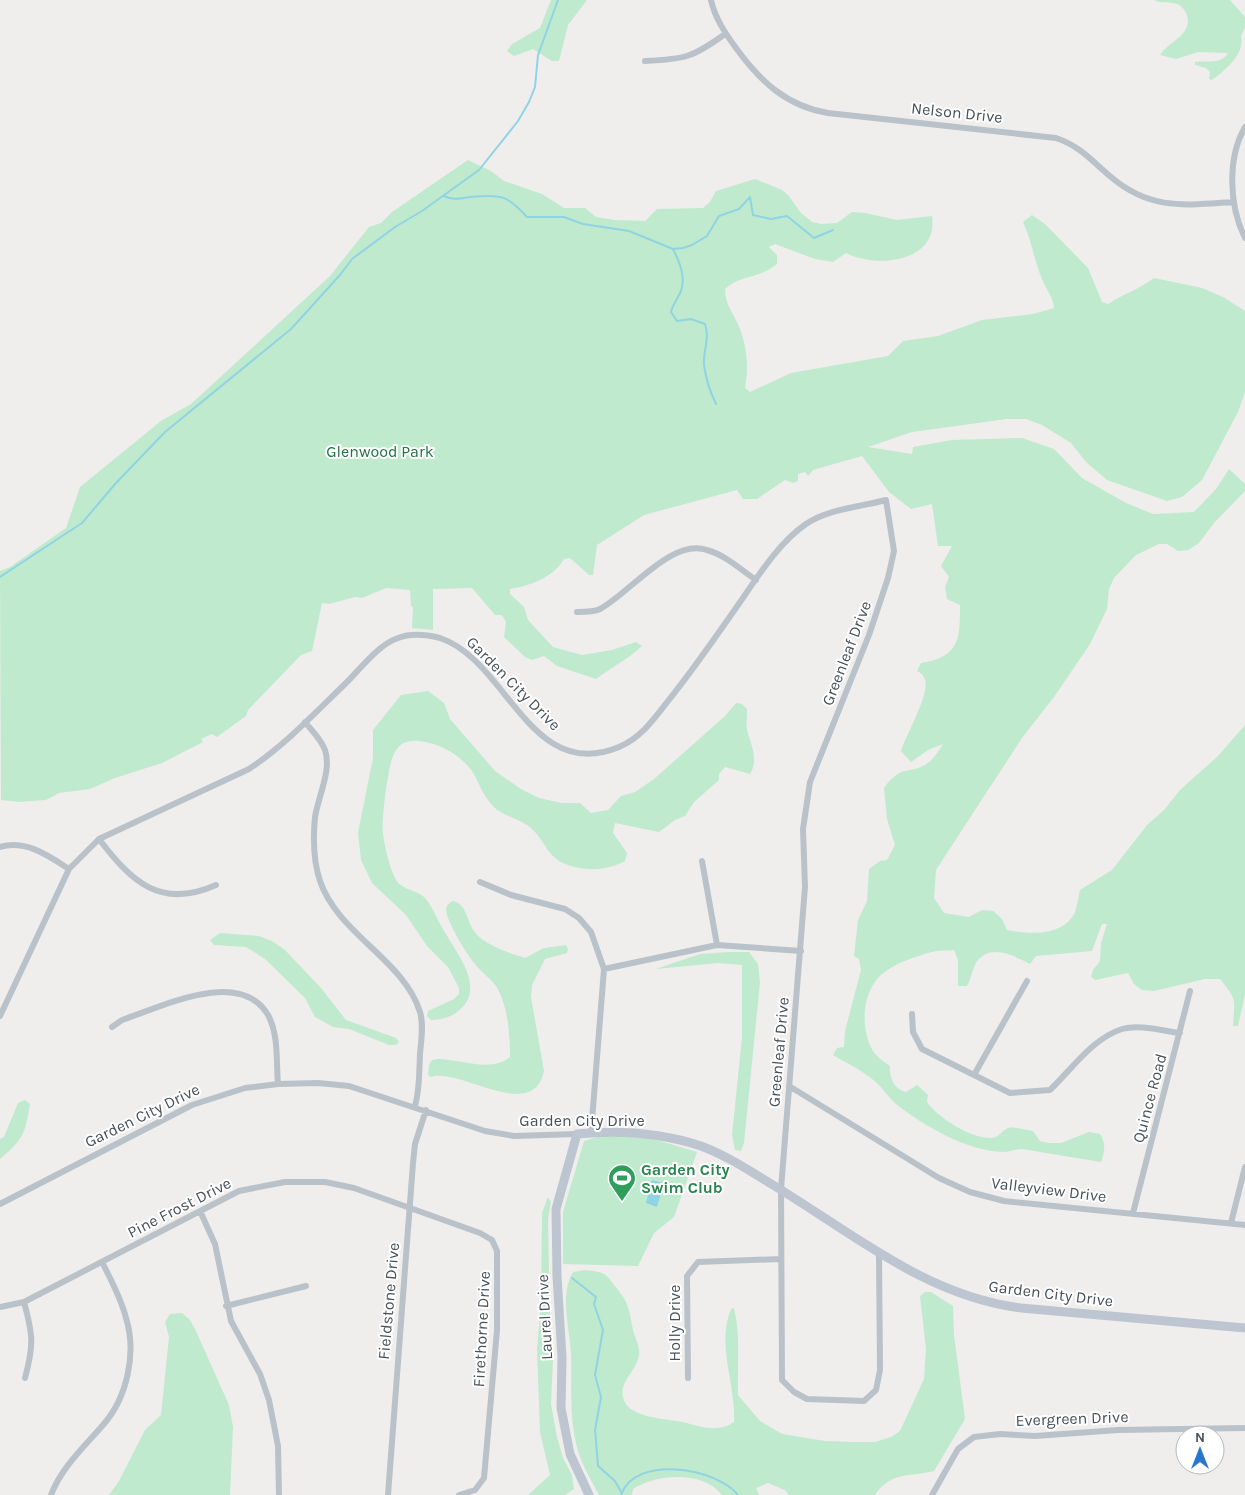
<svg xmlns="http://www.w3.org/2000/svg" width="1245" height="1495" viewBox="0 0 1245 1495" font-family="Karla,sans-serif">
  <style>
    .green { fill: #bfeace }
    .water { fill: #90d4e3 }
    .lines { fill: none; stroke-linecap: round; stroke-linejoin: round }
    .stream { stroke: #90d4e3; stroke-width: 2 }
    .street { stroke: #bac2c9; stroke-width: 6 }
    .secondary { stroke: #bdc6d0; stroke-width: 9 }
    .labels { text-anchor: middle; stroke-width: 4; stroke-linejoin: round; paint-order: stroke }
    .street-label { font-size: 16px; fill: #475159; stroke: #fff }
    .park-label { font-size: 16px; fill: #1f7346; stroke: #fff }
    .leisure-label { font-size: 16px; font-weight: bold; fill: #27864d; stroke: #fff; text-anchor: start }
  </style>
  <rect width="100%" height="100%" fill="#f0eded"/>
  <path class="green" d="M551,0H587L568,25L559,61H552L533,49L514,56L507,51L512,44L540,28Z
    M1154,0H1230L1245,17V27L1241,36C1245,55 1225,70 1212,80L1209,79L1210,72L1206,68L1195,65V62C1207,60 1221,65 1228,53L1198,52L1176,59L1160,55C1169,41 1193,35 1187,15C1185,10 1182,6 1177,4C1170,1 1161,4 1154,0Z
    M468,160L491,171L504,181L542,194L564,208H585L596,217L615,220L645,221L657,209L703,208L710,202L716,191L755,179L782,190L789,196L800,212L812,222L821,224L837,223L852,212L865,213L897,220L932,216C939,262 877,269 846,253L833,262L815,259L775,244L769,247L777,255V264C759,279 739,275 725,289C725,302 731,310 737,322C747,344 749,365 745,388L750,392L791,373L888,356L903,341L938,336L982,320L1033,314L1054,308C1053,296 1046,290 1042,279C1034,260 1032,241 1023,222L1032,215L1045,224L1088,268L1102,302L1108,304C1123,294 1140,289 1154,278L1202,288L1223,297L1245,311V392L1238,412L1202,480L1182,497L1167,501L1107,480L1086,462L1071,443L1042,425L1026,419H1007L912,432L868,447L912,454L913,447L952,440L1022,438L1054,449L1082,478L1126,503L1153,514L1194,512L1216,489L1229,469L1245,484V491L1214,523L1199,543L1188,550L1178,551L1167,544H1159L1136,555L1114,578L1109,589L1107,609L1090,644L1054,697L1022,738L936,870L934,898L944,913L969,917L982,910L993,911L1002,919L1007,930C1028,934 1059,937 1073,916C1077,910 1078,897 1080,890L1112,870L1147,825L1164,810L1180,790L1218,756L1245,725V994L1238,1026H1233C1234,1000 1239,1002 1220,979H1205L1154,991L1142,990L1134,984L1128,973L1095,980L1091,977L1093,970L1100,961L1101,943L1107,924H1102L1092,951L1036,956L1030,964C1013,955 989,943 976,963C972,970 971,979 967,986H958V960L954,950C947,951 938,950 932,952C916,956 899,962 886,971C862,987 859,1028 873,1051C877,1057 884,1062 890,1066C889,1078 894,1089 906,1092L917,1085L928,1095L927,1102C937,1117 970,1138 990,1138C998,1138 1000,1133 1006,1129C1012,1125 1025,1130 1033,1131L1040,1141L1049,1143H1061L1089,1132L1100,1134C1106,1143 1105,1151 1101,1162L1022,1149C1015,1149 1009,1152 1003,1152C967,1151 924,1126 896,1104C887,1096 881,1085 872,1079C860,1069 846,1063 833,1055L837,1048L844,1047L845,1031L861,970L859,959L854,956L858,920L867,901L869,869L880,861L887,860L895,845L887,819L884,788C903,762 909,776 928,763C934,759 939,750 943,744L928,750L911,762L901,751C906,735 930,694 925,680C924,675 921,673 917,671L921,663C960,657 960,638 960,605L947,599L945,587L949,577L941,566L952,546H938L932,504L911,509L889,492L862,456L813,470L808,476L805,472L798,474V481L793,483L785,480L757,499H743L737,490L644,515L597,545L593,575H589L570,558L564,559C554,577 530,586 510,589V594L524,607L528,620L553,647L582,655L612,650L636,642L642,646C630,658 610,668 596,679L557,666L544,656L532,660L525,657L504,637L506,622L502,615H495L472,588L433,589V630L412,628L413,607L411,606L410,590L386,588L362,598L355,597L329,604L322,603L312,651L301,655L248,710L246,716L217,737L212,734L201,739L203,742L162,763L115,778L90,789L59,793L46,800L20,802L1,800L0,571L10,567L66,528L80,487L161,421L191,404L330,276L369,227L381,223L392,212Z
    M428,691L444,703L450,719L495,771L521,789L539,798L562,803H580L591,813L608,810L621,796L635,792L654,779L725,716L736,703L742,704L747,709C747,716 746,724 747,730C751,745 759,760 750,774L725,767L719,774V780L694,802L685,816L675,820L659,832L615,823L613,833L627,853L625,861C606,871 584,872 563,863C549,857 544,841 533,830C522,818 502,817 492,805C484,796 480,786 475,776C465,757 440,743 419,741C406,740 399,743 393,756C388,767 381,822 383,834C385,848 389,866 395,878C401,891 417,889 425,898C434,909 438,922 446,934C460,958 487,991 456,1013C448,1018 440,1020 431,1020L427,1016L428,1011L454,999L459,994V988L448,967L427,946L406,915L372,883L361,860L358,833L373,758V730L401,695Z
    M452,901C466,902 467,921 474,931C482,944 511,954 525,958L544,948L566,945L568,949L567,953L545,959L532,985L531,997L544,1071C533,1124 459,1067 431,1077L428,1075L429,1065L432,1060L438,1059C460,1059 491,1073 510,1057C510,1035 508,1005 496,986C490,978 481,972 475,964C467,955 447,922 446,910C446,905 449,904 452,901Z
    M220,933L259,936L272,941L285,950L321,988L346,1020L396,1038L399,1042L396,1045H389L349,1029L333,1027L315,1017L305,998L265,959L246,947L214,945L210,940Z
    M729,952H749L758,964L760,982L744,1143L741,1151L735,1150L732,1135L742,1037V965L718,963L656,969L700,954Z
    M25,1100L30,1104C25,1134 23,1140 0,1159V1139L4,1137L18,1103Z
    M640,1135L697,1152L674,1217L654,1233L638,1266L563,1264V1212L584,1141L600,1136Z
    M548,1197L551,1202L548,1220L550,1320L553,1359L551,1404L557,1437L563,1458L572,1475L574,1489L565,1495H528L550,1475L540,1432L537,1349L541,1302L542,1213Z
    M585,1270C591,1271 599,1271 604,1274C608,1276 612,1282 614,1285C629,1302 629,1309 633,1330C635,1339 640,1345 639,1355C636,1374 614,1384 626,1404C635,1418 668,1419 683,1422C701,1427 718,1433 734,1422C736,1384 716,1345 731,1309L734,1308C741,1337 737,1365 738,1395L760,1421L782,1434L825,1441L852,1442H875L891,1437L900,1431L924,1379L926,1349L920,1296L925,1292H931L953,1306L954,1335L965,1419L934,1471C910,1477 891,1471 875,1495H789L785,1490L768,1483L756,1488L759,1495H722C703,1470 656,1474 633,1489L632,1495H599C590,1478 580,1462 576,1443C569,1414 572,1384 571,1354C570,1328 559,1296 573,1272Z
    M182,1313L190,1320L195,1329L229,1405L233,1427L230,1495H109L119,1481L145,1430L161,1415L169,1337L165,1322L170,1314Z"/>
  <path class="water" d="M652,1180L664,1183L657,1207L646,1203Z"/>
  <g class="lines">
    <path class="stream" d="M444,196C455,201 460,198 471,197C501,194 507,195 527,217H564L583,224L629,231L673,249L683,248L692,245L707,236L719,216L739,209L750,197L753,215L771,219L787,216L814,238L833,230
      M673,249C679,261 686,276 681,291C678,298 673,304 671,312L677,321L691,319L705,324C710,338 703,351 704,365C706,379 710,392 716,404
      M0,577L82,523L116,483L165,432L291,329L340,275L352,259L395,227L422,211L479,170L518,121L529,102L535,87L538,55L558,0
      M572,1278L596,1297L594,1304L603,1330L595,1375L601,1397L595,1430L598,1466L615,1481L621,1492
      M621,1495C635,1454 717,1468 738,1495"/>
    <path class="street" d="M711,0C715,18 725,33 736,48C760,81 786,106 828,113L1056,138C1080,146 1092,161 1111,177C1151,211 1186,205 1234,202
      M645,61C685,59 692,58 725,34
      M1245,127C1227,158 1229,206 1245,238
      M577,612C584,612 594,612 600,609C630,593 671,538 707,550C725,555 740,569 756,580
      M305,722C312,731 321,739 325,750C332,770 318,797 315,817C313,838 313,860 320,881C338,934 404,960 420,1012C424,1025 421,1041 420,1054C419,1071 420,1089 415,1106
      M99,839C131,881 160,910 216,885
      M0,847C25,839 49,856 69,869
      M702,861L717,945
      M480,882L511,895L565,909L579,918L591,932L604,969L591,1133
      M604,969L717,945L801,951
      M912,1014L913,1032L922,1049L1010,1093L1050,1090C1071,1070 1093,1038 1122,1029C1139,1024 1163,1031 1180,1033
      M0,1016L69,869L99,839L249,769C285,745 316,712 347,682C362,667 378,645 398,638C411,633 428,635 440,638C507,660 530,784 619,747C641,738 654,719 668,701C693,670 715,638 738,605C757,578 778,543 806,524C828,509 860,507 886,500L894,551L888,578L869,635L810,782L803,829L805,887L781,1189L782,1380L794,1392L807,1399L864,1401L876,1390L880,1370L879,1254
      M112,1027L122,1020C161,1007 240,967 268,1015C279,1035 276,1062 278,1084
      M974,1075L1027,981
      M789,1086L939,1178L970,1192L1004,1201L1245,1225
      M0,1204L192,1105L245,1088L278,1084L318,1083L349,1086L485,1131L514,1136L577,1134
      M200,1211L215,1244L231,1321L260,1374L269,1400L278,1446L279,1495
      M1133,1213L1190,991
      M1231,1223L1245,1167
      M24,1302C33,1335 34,1345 25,1378
      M226,1306L306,1286
      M0,1307L24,1302L239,1191L285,1182H325L354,1188L480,1233L492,1240L497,1251V1330L484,1478L475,1490L459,1495
      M688,1378L687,1276L698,1262L780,1259
      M51,1495C61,1468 84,1447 103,1425C127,1398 137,1353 126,1318C121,1298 111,1280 102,1262
      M388,1495L413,1163L415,1144L426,1110
      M932,1495L958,1449L974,1437L1000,1434L1035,1436L1118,1430L1245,1428"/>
    <path class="secondary" d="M589,1495L570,1454L561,1408L562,1358L557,1276L556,1209L577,1134C619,1130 661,1133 701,1146C725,1155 747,1169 768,1182C849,1230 924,1296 1021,1308L1245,1328"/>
  </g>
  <defs>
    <g id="stadium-pin" transform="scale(1.4375)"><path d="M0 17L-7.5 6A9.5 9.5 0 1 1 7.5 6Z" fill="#2e9e5b" stroke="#fff"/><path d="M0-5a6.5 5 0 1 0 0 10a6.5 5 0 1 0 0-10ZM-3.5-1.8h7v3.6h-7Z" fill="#fff"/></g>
  </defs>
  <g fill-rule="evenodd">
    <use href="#stadium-pin" x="622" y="1178"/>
  </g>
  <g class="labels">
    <g class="street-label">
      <text transform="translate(957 112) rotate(6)" y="6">Nelson Drive</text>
      <text transform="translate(846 653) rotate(-69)" y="6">Greenleaf Drive</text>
      <text transform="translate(514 683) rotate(45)" y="6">Garden City Drive</text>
      <text transform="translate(778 1052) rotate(-85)" y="6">Greenleaf Drive</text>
      <text transform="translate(1149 1098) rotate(-75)" y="6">Quince Road</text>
      <text transform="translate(142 1115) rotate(-26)" y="6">Garden City Drive</text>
      <text x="582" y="1126">Garden City Drive</text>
      <text transform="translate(1049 1189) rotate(7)" y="6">Valleyview Drive</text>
      <text transform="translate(179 1207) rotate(-27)" y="6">Pine Frost Drive</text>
      <text transform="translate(1051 1293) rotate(7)" y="6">Garden City Drive</text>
      <text transform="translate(388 1301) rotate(-85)" y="6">Fieldstone Drive</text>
      <text transform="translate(544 1317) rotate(-93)" y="6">Laurel Drive</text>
      <text transform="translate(674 1323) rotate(-90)" y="6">Holly Drive</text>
      <text transform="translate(481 1329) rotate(-87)" y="6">Firethorne Drive</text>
      <text transform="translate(1072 1418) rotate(-2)" y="6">Evergreen Drive</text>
    </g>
    <g class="park-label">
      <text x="380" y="457">Glenwood Park</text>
    </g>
    <g class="leisure-label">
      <text x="641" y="1175">Garden City<tspan x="641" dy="18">Swim Club</tspan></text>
    </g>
  </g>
  <g transform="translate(1200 1450)"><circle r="24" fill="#ffffff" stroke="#b5b9bd"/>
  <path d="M0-4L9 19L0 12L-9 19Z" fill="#2976ce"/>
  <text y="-8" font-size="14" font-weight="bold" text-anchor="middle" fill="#475159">N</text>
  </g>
</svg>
